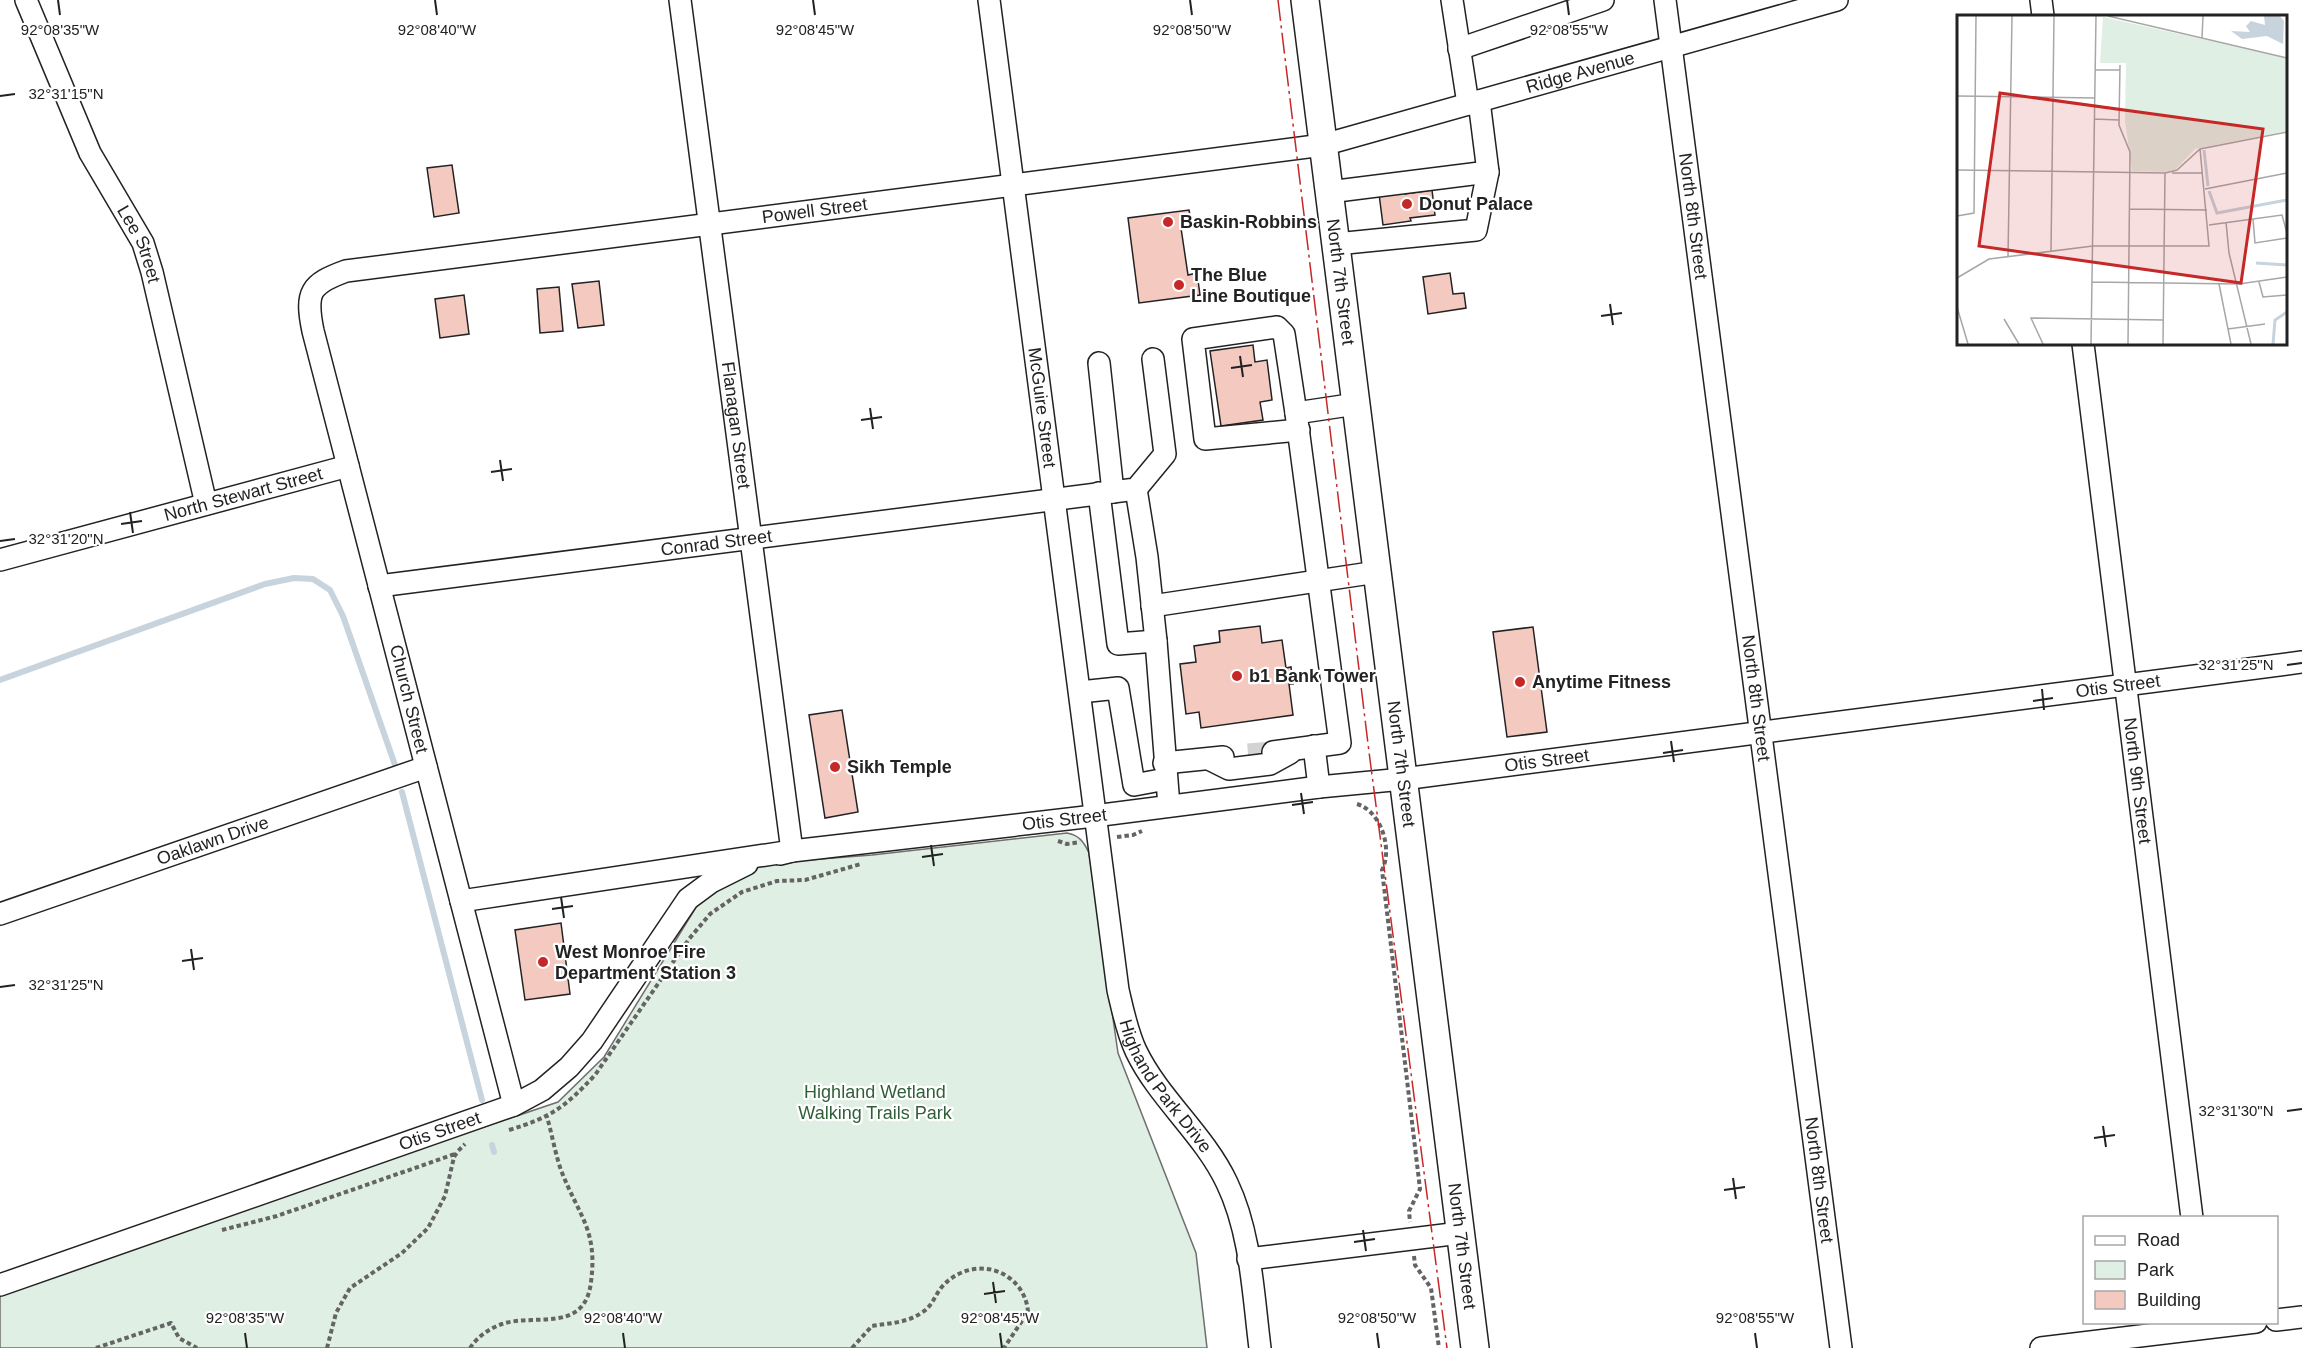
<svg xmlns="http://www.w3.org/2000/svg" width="2302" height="1348" viewBox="0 0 2302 1348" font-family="Arial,sans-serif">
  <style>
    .green { fill: #e0efe3; stroke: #6f6f6f; stroke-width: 1.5 }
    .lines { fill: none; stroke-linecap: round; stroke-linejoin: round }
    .stream { stroke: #c7d3dd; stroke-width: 6 }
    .building { fill: #f3c9c0; stroke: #222; stroke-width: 1.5 }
    .minor-tunnel { stroke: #d3d3d3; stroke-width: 21; stroke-dasharray: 21 10; stroke-linecap: butt }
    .minor-casing { stroke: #222; stroke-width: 24 }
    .major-casing { stroke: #222; stroke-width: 30 }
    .path { stroke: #646464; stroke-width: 4; stroke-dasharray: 4.5 3; stroke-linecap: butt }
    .minor { stroke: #fff; stroke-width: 21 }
    .major { stroke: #fff; stroke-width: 27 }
    .power { stroke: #c62828; stroke-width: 1.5; stroke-dasharray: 21 4.5 3 4.5; stroke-linecap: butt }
    .ticks { fill: none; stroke: #222; stroke-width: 2 }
    .poi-dot { fill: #c62828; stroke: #fff; stroke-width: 2 }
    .labels { text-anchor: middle; stroke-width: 4.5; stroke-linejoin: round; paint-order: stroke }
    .street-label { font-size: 18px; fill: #222; stroke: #fff }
    .poi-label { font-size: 18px; font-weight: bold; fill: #222; stroke: #fff; text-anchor: start }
    .park-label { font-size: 18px; fill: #2f5e38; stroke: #fff }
    .inset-river { fill: none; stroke: #c7d3dd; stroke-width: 3 }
    .inset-road { fill: none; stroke: #a7a7a7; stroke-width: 1.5 }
    .view { fill: #c62828; fill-opacity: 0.15; stroke: #c62828; stroke-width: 3 }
    .inset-edge { fill: none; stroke: #222; stroke-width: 3 }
    .ticks-label { font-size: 15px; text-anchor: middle; fill: #222; stroke: #fff; stroke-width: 4.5; stroke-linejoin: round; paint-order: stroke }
  </style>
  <rect width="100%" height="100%" fill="#fff"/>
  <path class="green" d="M1067,833C1079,835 1084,842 1089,853L1118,1053L1196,1253L1207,1348H0V1290L558,1102L604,1057L698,904L723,885L750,869L782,862L872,855Z"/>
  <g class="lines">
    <path class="stream" d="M0,680L265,584L294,578L313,579L330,590L343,616L395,765
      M402,792L482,1100
      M492,1145L494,1152"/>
  </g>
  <path class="building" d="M452,165L459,213L434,217L427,168Z
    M1404,190L1405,194L1432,190L1435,215L1410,218L1411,221L1383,225L1379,194Z
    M1189,210L1192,227L1181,228L1188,275L1197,273L1200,295L1139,303L1128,218Z
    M1450,273L1453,294L1464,293L1466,308L1428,314L1423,277Z
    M599,281L604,325L578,328L572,284Z
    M559,287L563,331L540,333L537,289Z
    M464,295L469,334L440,338L435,299Z
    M1253,345L1255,362L1267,360L1272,400L1260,402L1263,420L1221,426L1210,351Z
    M1260,626L1262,643L1282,640L1286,668L1291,667L1293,684H1289L1293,715L1201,728L1199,712L1186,714L1180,664L1196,662L1194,646L1220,642L1219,631Z
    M1533,627L1547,732L1507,737L1493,632Z
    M842,710L858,812L825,818L809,715Z
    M561,923L570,994L525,1000L515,930Z"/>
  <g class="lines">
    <path class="minor-tunnel" d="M1248,754L1273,752"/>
    <g class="minor-casing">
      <g id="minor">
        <path id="s1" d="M26,0L90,153L143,243L152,272L206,504"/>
        <path id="s2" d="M680,0L792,851L780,854"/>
        <path id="s3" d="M989,0L1118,990C1123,1011 1127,1032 1136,1051C1159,1099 1204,1134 1227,1183C1251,1233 1253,1293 1260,1348"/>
        <path d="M1452,0L1468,104"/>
        <path id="s4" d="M1665,0L1841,1348"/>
        <path d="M2041,0L2043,16"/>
        <path d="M1459,49L1603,0"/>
        <path d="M1329,192L1488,172"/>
        <path d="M1336,244L1476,230L1488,172L1479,101"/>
        <path id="s5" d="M2083,344L2192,1218"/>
        <path d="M1099,363L1113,492"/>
        <path d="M1296,413L1284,334L1277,327L1193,339L1205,439L1299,430"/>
        <path d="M1136,489L1147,557L1156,641L1169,806"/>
        <path d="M1099,493L1118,644L1156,641"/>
        <path id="s6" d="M0,560L348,466"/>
        <path id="s7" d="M379,586L1136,489L1165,454L1153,359"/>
        <path d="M1152,606L1377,572"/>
        <path d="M1080,692L1118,688L1134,785L1166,779"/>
        <path d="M1314,746L1319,787"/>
        <path d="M1273,752L1340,743L1296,413L1356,404"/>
        <path d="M1209,759L1229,769L1270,764L1290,753"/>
        <path d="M1164,763L1223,757"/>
        <path id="s8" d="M461,901L792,851L1094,816L1319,787L1403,779L2302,662"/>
        <path id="s9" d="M0,914L426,767"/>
        <path id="s10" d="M514,1105L313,331C305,292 310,284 346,271L1323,145L1837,0"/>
        <path d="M1248,1259L1460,1233"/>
        <path id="s11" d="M0,1285L514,1105L542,1090L569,1067L592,1041L688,899L711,882L747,864"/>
        <path d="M2276,1320L2302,1317"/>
        <path d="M2041,1348L2256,1322"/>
      </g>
    </g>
    <g class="major-casing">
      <g id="major">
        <path id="s12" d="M1305,0L1475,1348"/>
      </g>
    </g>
    <path class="path" d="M1357,804C1381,811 1393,849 1382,870L1420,1189L1409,1211L1410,1222
      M1117,837L1133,835L1142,831
      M1058,841L1067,844L1080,842
      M509,1130C552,1117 565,1107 595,1075L689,939L710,914L742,892L777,881L805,880L861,864
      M222,1230L277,1216L455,1154
      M1414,1256L1415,1265L1431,1288L1439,1348
      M96,1348L171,1323L179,1338L197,1348
      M327,1348L336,1313L350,1288L402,1253L428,1228L445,1196L454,1157L458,1151L465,1144
      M470,1348C477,1337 490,1328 502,1324C535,1313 585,1334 591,1282C598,1229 578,1215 561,1170C555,1153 552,1134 547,1117
      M852,1348L872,1326C889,1323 907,1323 921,1313C932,1307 934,1297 941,1288C957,1268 987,1262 1008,1277C1020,1285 1027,1298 1028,1312L1004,1348"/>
    <use href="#minor" class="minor"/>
    <use href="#major" class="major"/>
    <path class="power" d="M1278,0L1369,752L1447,1348"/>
  </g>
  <path class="ticks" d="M58,0L60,15M435,0L437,15M813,0L815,15M1190,0L1192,15M1567,0L1569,15M0,96L15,94M1610,304L1613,325M1601,316L1622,313M1240,356L1243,377M1231,368L1252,365M870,408L873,429M861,420L882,417M500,460L503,481M491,472L512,469M130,512L133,533M121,524L142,521M0,541L15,539M2287,665L2302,663M2042,689L2044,710M2033,701L2053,698M1671,741L1674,762M1663,753L1683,750M1301,793L1304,814M1292,805L1313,802M931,845L934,866M922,857L943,854M561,897L564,918M552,909L573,906M191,949L194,970M182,961L203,958M0,987L15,985M2287,1111L2302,1109M2103,1126L2106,1147M2094,1138L2115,1135M1733,1178L1736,1199M1724,1190L1745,1187M1363,1230L1366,1251M1354,1242L1375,1239M993,1282L996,1303M984,1294L1005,1291M245,1333L247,1348M623,1333L625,1348M1000,1333L1002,1348M1377,1333L1379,1348M1755,1333L1757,1348"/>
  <g class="poi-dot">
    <circle cx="1407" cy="204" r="6"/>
    <circle cx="1168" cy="222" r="6"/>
    <circle cx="1179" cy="285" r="6"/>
    <circle cx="1237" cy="676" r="6"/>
    <circle cx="1520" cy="682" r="6"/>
    <circle cx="835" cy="767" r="6"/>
    <circle cx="543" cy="962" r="6"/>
  </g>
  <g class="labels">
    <g class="street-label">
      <text dy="6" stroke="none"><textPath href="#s10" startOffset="2132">Ridge Avenue</textPath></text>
      <text dy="6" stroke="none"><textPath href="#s10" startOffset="1352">Powell Street</textPath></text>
      <text dy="6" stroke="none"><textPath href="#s4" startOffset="218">North 8th Street</textPath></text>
      <text dy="6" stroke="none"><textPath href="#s1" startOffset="270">Lee Street</textPath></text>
      <text dy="6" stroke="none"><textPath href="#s12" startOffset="284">North 7th Street</textPath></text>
      <text dy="6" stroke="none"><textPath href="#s3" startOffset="411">McGuire Street</textPath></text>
      <text dy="6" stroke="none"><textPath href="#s2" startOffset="429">Flanagan Street</textPath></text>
      <text dy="6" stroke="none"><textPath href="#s6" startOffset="252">North Stewart Street</textPath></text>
      <text dy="6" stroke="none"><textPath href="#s7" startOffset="340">Conrad Street</textPath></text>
      <text dy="6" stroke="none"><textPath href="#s8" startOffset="1671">Otis Street</textPath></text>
      <text dy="6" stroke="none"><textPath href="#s4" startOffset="704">North 8th Street</textPath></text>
      <text transform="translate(409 699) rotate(76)" y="6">Church Street</text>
      <text dy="6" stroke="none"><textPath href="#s8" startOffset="1095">Otis Street</textPath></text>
      <text dy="6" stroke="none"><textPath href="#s12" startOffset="770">North 7th Street</textPath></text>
      <text dy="6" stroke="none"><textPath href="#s5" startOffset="440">North 9th Street</textPath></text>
      <text dy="6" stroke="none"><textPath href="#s8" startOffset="609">Otis Street</textPath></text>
      <text dy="6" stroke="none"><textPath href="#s9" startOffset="225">Oaklawn Drive</textPath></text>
      <text dy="6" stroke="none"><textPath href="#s3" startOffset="1107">Highand Park Drive</textPath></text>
      <text dy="6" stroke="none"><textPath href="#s11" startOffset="466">Otis Street</textPath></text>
      <text dy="6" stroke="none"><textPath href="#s4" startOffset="1190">North 8th Street</textPath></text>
      <text dy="6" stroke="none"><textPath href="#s12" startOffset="1256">North 7th Street</textPath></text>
    </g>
    <g class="poi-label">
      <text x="1419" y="210">Donut Palace</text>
      <text x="1180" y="228">Baskin-Robbins</text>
      <text x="1191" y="281">The Blue<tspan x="1191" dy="21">Line Boutique</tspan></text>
      <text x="1249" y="682">b1 Bank Tower</text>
      <text x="1532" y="688">Anytime Fitness</text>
      <text x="847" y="773">Sikh Temple</text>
      <text x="555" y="958">West Monroe Fire<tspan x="555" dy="21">Department Station 3</tspan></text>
    </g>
    <g class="park-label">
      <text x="875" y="1098">Highland Wetland<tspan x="875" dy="21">Walking Trails Park</tspan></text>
    </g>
  </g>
  <g transform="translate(1957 15)">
    <rect width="330" height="330" fill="#fff"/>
    <path d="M146,2L330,43V116L238,134L219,154L209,157L175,156L168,106L169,48H143Z" fill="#e0efe3"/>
    <path d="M307,1H323L327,6L326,29L310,21L285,24L274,16L293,17L289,11L294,6L308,10Z" fill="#c7d3dd"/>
    <path class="inset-river" d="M247,135L251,171M252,176L260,198L330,185M299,248L330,250M316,329L318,305L330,297"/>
    <path class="inset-road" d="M151,1L330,43M245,23L246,1M163,50L162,110L173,137L171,329M138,55H163M0,81L138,83M137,104L162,105M0,155L208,158M215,158H246M248,174L330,158M172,194L250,195M0,201L17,198L19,1M296,204L298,228L330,223M269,207L272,238L294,329M252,210L325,200L330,218M94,236L97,1M51,242L55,1M0,263L32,244L136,231H252L243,134M135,267L282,269L330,262M302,267L306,282L330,280M262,269L274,329M0,292L11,329M47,304L62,329M271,314L308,309M86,329L74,303L206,305M134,329L139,1M206,329L208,158L220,155L243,134L330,117"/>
    <path class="view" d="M43,78L306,114L284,268L22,231Z"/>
    <rect width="330" height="330" class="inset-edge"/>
  </g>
  <g class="ticks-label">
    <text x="60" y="35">92°08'35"W</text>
    <text x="437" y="35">92°08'40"W</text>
    <text x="815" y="35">92°08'45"W</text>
    <text x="1192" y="35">92°08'50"W</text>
    <text x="1569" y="35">92°08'55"W</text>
    <text x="66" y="99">32°31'15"N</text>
    <text x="66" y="544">32°31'20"N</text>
    <text x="2236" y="670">32°31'25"N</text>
    <text x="66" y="990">32°31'25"N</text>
    <text x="2236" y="1116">32°31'30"N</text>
    <text x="245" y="1323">92°08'35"W</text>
    <text x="623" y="1323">92°08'40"W</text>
    <text x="1000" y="1323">92°08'45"W</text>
    <text x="1377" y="1323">92°08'50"W</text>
    <text x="1755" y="1323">92°08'55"W</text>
  </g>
  <rect x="2083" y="1216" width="195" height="108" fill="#ffffff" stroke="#a7a7a7" stroke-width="1.5"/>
  <rect x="2095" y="1236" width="30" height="9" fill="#ffffff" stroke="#a7a7a7" stroke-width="1.5"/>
  <text x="2137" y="1246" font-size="18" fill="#222222">Road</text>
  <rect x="2095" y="1261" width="30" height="18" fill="#e0efe3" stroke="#a7a7a7" stroke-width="1.5"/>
  <text x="2137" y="1276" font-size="18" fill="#222222">Park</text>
  <rect x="2095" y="1291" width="30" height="18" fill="#f3c9c0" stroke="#a7a7a7" stroke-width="1.5"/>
  <text x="2137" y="1306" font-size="18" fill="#222222">Building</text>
</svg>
